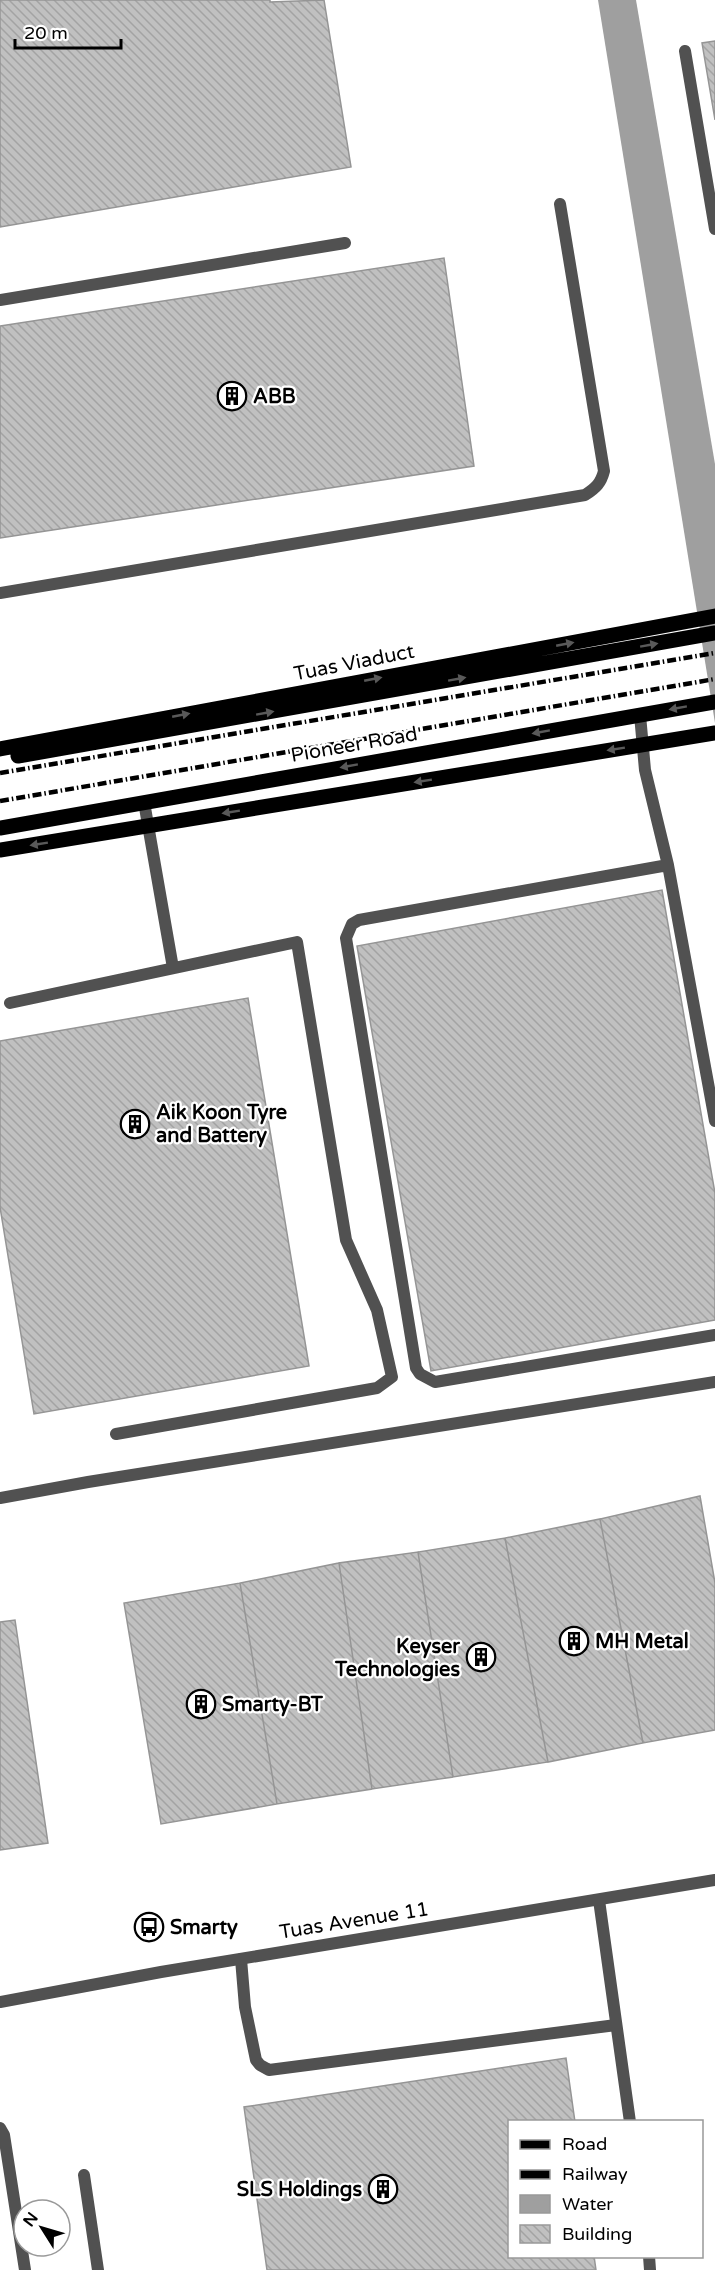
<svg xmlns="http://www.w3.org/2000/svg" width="715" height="2270" viewBox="0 0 715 2270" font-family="'Varela Round',sans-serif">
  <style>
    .water { fill: #9f9f9f }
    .building { fill: url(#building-back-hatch); stroke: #959595; stroke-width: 1.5 }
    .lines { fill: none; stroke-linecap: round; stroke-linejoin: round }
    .lane { stroke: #515151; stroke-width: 12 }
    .street { stroke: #515151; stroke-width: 12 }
    .primary { stroke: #000; stroke-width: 15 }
    .rail { stroke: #000; stroke-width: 4.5; stroke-dasharray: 9 3 1.5 3; stroke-linecap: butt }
    .oneway { fill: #595959 }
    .labels { text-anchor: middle; stroke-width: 4.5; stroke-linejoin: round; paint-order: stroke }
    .poi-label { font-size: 20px; font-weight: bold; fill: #000; stroke: #fff; text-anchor: start }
    .street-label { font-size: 20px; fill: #000; stroke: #fff }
  </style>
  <defs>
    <pattern id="building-back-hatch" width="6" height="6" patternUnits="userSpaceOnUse" patternTransform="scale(1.5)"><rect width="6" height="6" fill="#c0c0c0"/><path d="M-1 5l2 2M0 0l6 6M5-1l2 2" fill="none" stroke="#a3a3a3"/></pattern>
  </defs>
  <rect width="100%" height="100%" fill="#fff"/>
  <path class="water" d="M598,0H636L715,464V723Z"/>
  <path class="building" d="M0,0H270V2L324,0L351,167L0,227Z
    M715,41V120L702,43Z
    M444,258L474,466L0,538V326Z
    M662,890L715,1193V1320L431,1371L357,946Z
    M248,998L309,1366L34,1414L0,1207V1041Z
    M700,1496L715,1583V1730L643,1743L600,1519Z
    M600,1519L643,1743L548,1762L505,1538Z
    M505,1538L548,1762L453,1777L418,1552Z
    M418,1552L453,1777L372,1789L339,1563Z
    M339,1563L372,1789L277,1804L240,1583Z
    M240,1583L277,1804L161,1824L124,1603Z
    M15,1620L48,1843L0,1850V1622Z
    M566,2058L575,2122H510V2256H594L596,2270H267L244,2107Z"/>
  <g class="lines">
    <path class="lane" d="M685,51L715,229
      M0,300L345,243
      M0,593L585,495C596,488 601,483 604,471L560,204
      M640,715L645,770L668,865L715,1121
      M144,802L173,968
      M668,865L359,920L352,924L346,938L416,1368L420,1374L435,1382L715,1335
      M10,1003L297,942L346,1240L377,1310L392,1377L377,1388L116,1434
      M0,1498L88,1482L715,1382
      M599,1900L630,2122
      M241,1959L245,2007L256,2060L260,2065L269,2070L616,2025
      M0,2128L4,2135L25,2270
      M84,2175L98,2270
      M649,2256L650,2270"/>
    <path class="street" d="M0,2002L161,1972L715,1880"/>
    <path class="primary" d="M0,749L715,616
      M18,756L715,633
      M0,828L715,702
      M0,850L715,733"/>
    <path class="rail" d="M0,773L715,653
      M0,801L715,679"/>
  </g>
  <defs><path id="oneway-solid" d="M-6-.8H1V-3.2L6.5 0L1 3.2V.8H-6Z" transform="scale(1.5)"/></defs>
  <g class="oneway">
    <use href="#oneway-solid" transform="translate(565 644) rotate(-11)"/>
    <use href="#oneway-solid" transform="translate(649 645) rotate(-10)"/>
    <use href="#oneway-solid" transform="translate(373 679) rotate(-11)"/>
    <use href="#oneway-solid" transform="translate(457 679) rotate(-10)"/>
    <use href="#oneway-solid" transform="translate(678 708) rotate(170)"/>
    <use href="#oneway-solid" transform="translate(265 713) rotate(-10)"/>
    <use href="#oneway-solid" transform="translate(181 715) rotate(-11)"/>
    <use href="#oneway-solid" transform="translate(541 732) rotate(170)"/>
    <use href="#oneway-solid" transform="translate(616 749) rotate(171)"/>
    <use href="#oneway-solid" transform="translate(349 766) rotate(170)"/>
    <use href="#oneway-solid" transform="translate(423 781) rotate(171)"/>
    <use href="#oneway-solid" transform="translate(231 812) rotate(171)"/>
    <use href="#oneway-solid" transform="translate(39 844) rotate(171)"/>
  </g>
  <defs>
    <g id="building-ring" transform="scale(1.5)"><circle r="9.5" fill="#fff" stroke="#000" stroke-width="1.5"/><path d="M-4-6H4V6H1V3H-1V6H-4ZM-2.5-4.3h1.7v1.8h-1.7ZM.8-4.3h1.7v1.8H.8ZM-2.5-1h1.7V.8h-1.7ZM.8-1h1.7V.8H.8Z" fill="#000"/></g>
    <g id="bus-ring" transform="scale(1.5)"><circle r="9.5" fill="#fff" stroke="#000" stroke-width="1.5"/><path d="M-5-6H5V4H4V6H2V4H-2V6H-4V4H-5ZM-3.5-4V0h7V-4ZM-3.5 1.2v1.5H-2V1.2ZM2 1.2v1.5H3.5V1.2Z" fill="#000"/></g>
  </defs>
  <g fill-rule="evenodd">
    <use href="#building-ring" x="232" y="396"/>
    <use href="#building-ring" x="135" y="1124"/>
    <use href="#building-ring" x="574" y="1641"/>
    <use href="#building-ring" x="481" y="1657"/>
    <use href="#building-ring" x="201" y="1704"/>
    <use href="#bus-ring" x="149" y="1927"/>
    <use href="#building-ring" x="383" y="2189"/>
  </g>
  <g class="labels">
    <g class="poi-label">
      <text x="253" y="403">ABB</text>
      <text x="156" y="1119">Aik Koon Tyre<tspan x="156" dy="23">and Battery</tspan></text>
      <text x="595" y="1648">MH Metal</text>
      <text x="460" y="1653" text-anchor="end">Keyser<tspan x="460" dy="23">Technologies</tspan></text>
      <text x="222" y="1711">Smarty-BT</text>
      <text x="170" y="1934">Smarty</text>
      <text x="362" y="2196" text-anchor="end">SLS Holdings</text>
    </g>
    <g class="street-label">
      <text transform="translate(354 662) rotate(-11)" y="7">Tuas Viaduct</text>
      <text transform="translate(354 744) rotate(-10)" y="7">Pioneer Road</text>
      <text transform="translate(354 1920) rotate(-9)" y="7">Tuas Avenue 11</text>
    </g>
  </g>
  <rect x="508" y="2120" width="195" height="138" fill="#ffffff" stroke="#999999" stroke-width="1.5"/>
  <rect x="520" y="2140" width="30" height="9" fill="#000000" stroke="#999999" stroke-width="1.5"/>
  <text x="562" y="2150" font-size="18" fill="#000000">Road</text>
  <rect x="520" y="2170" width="30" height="9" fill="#000000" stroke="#999999" stroke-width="1.5"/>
  <text x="562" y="2180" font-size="18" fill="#000000">Railway</text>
  <rect x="520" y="2195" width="30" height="18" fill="#9f9f9f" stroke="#999999" stroke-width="1.5"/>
  <text x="562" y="2210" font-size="18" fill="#000000">Water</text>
  <rect x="520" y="2225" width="30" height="18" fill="url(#building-back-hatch)" stroke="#999999" stroke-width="1.5"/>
  <text x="562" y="2240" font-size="18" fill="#000000">Building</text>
  <g transform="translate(42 2228) rotate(307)"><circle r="28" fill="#ffffff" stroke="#999999" stroke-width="1.5"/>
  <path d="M0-4.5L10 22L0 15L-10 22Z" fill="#000000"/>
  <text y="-9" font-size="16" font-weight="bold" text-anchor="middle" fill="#000000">N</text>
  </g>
  <path d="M15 39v9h106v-9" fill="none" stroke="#000000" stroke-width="3"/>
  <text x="24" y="39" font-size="18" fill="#000000" stroke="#ffffff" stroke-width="4.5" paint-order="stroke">20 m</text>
</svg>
